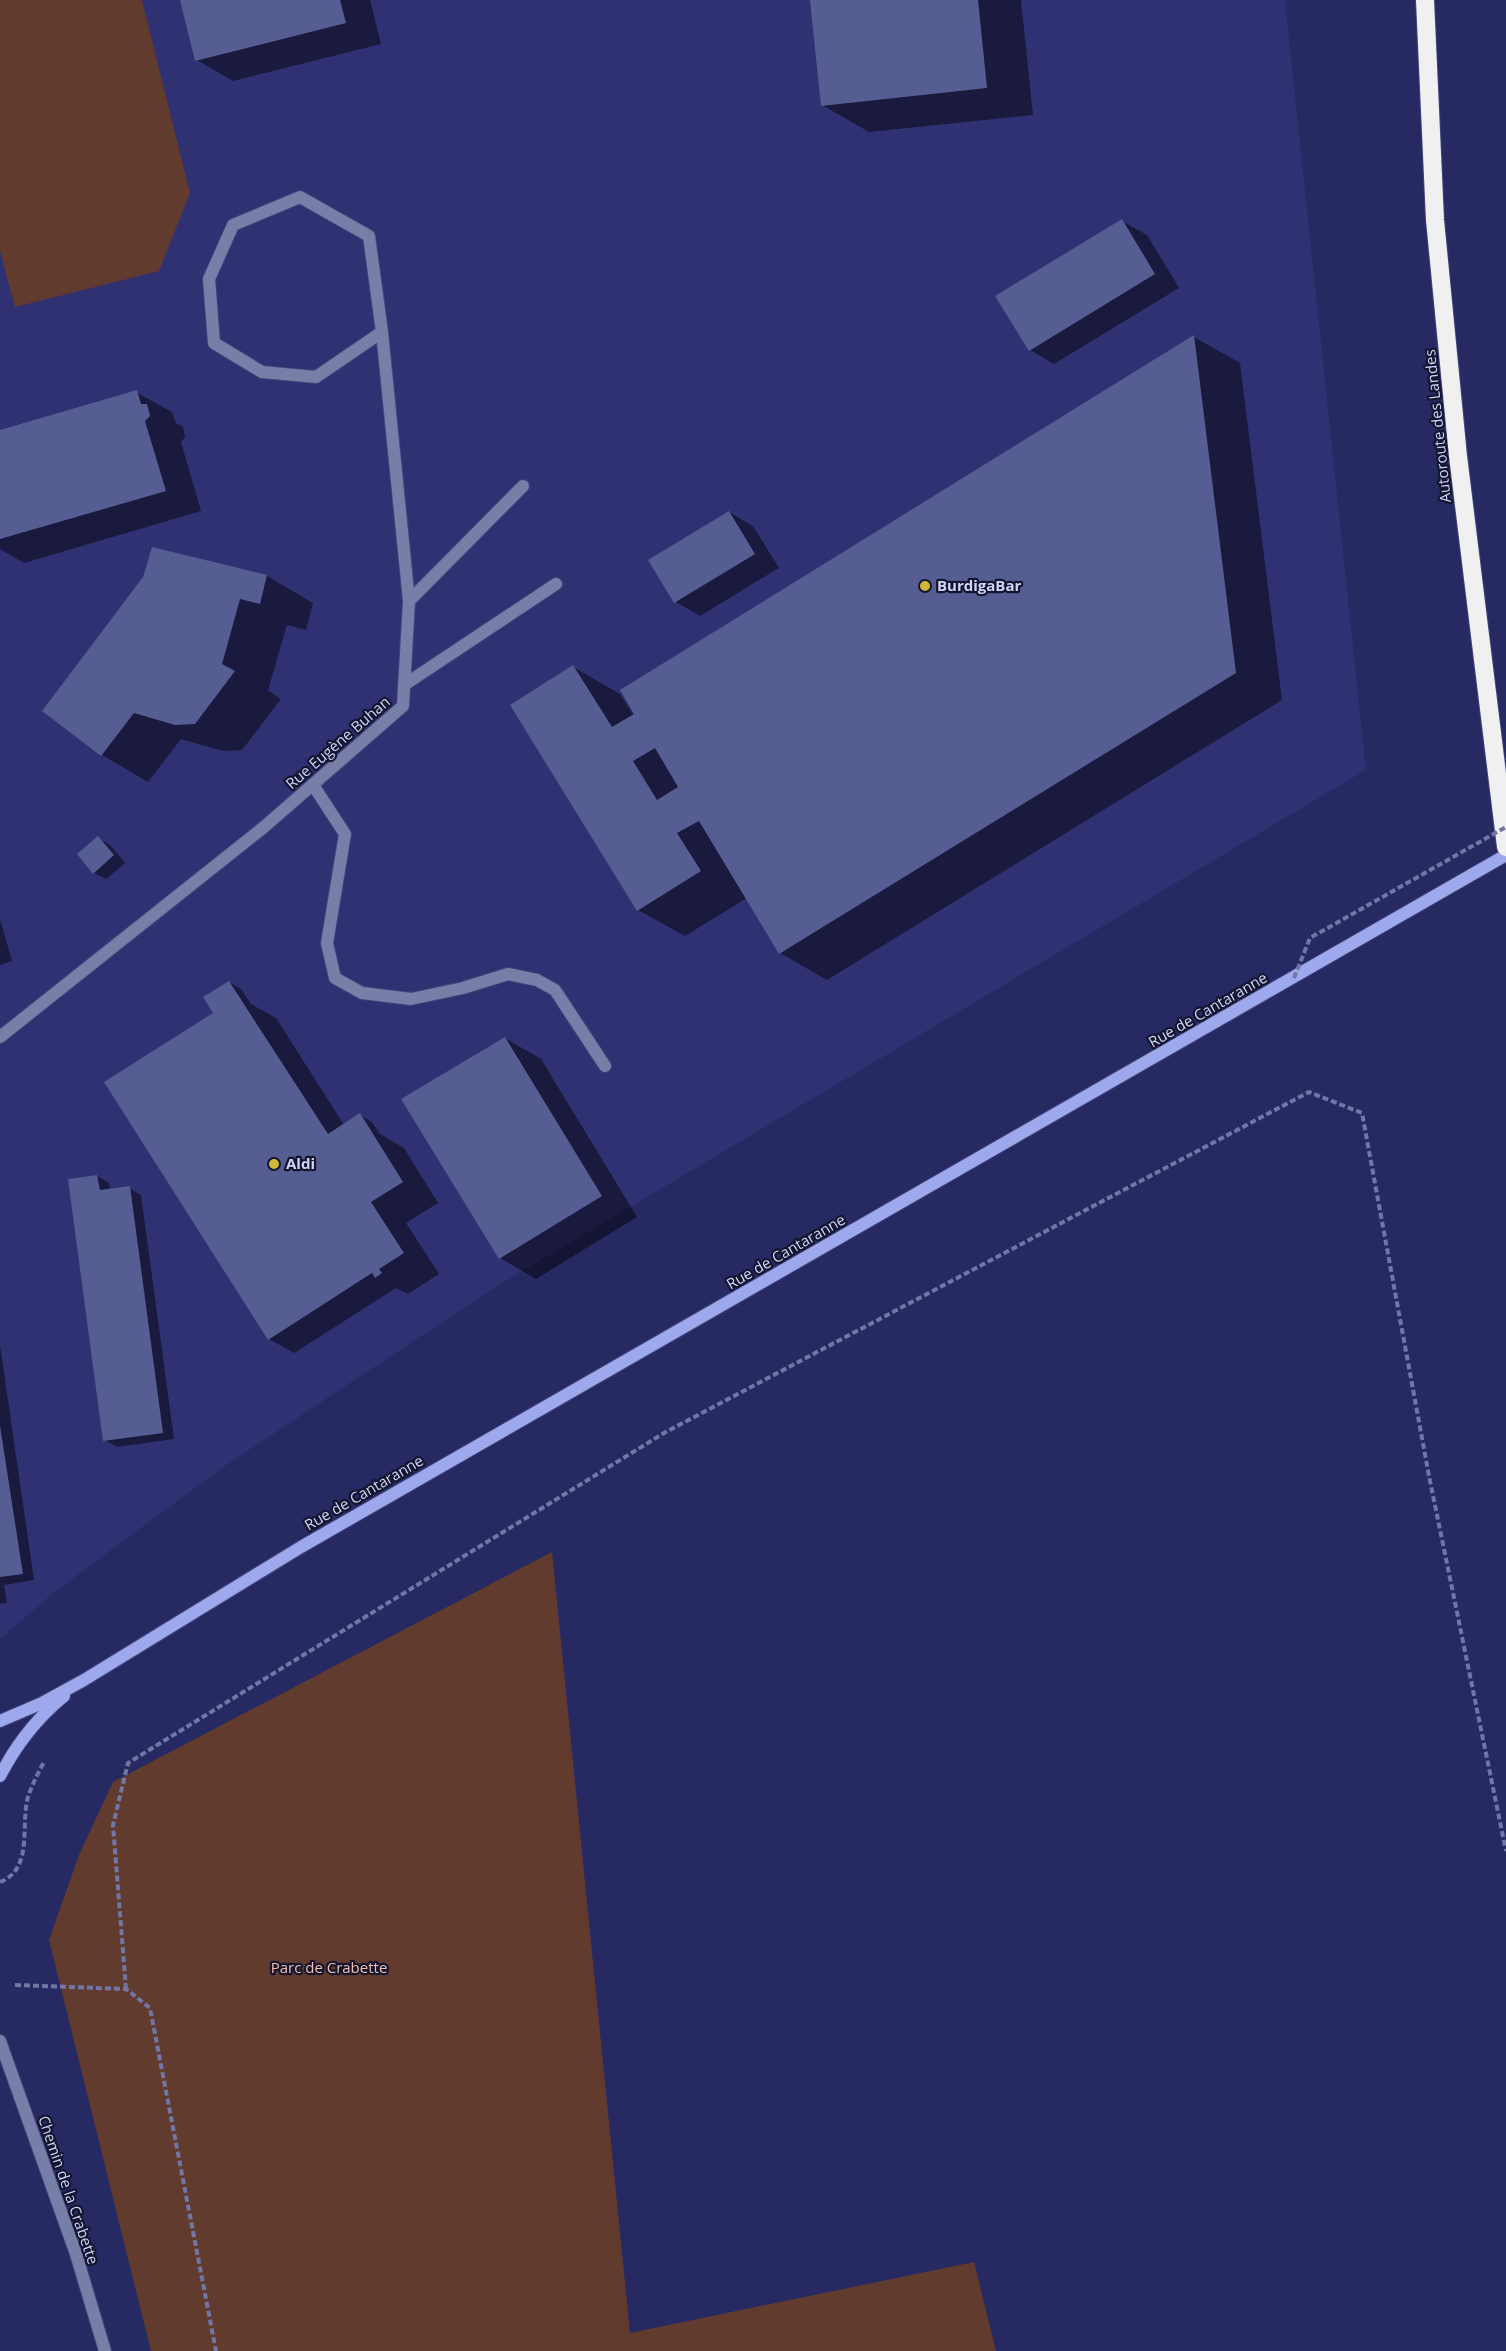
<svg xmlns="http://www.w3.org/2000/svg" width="1506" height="2351" viewBox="0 0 1506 2351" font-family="'Open Sans',sans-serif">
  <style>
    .built { fill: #2f3172 }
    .green { fill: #623b2f }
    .shadow { fill: #0007 }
    .building { fill: #565d92; fill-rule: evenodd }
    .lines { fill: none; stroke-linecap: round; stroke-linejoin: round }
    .lane-casing { stroke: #42457b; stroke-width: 14 }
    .street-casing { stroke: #42457b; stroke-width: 14 }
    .secondary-casing { stroke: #42457b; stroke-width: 14 }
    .highway-casing { stroke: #42457b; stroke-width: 20 }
    .path { stroke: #7176a6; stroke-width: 4; stroke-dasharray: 6 3; stroke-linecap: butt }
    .lane { stroke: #777ea8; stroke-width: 12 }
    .street { stroke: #777ea8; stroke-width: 12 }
    .secondary { stroke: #9ea8ec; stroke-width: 12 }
    .highway { stroke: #f0f0f0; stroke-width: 18 }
    .path-bridge { stroke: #7176a6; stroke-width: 4; stroke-dasharray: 6 3; stroke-linecap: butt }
    .poi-dot { fill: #d1b736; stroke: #141630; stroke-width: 2 }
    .labels { text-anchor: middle; stroke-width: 4.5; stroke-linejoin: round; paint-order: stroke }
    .street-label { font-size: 15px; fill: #ced5f9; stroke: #141630 }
    .poi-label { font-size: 15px; font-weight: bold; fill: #ced5f9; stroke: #141630; text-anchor: start }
    .park-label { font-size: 15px; fill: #f5bdad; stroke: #141630 }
  </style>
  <rect width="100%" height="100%" fill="#272963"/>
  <path class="built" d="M0,0H1285L1366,770L497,1286L226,1465L52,1594L0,1639Z"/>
  <path class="green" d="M0,0H142L190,193L159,271L15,307L0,251Z
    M552,1552L630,2333L974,2262L996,2351H151L49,1940L79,1855L113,1782Z"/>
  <path class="shadow" d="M188,0H370L381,44L233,81L197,60Z
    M811,0H1021L1033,115L869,132L822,105Z
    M1122,221L1147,235L1179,288L1054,364L1030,350Z
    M1194,337L1240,363L1282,700L827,980L780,953L747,898L685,936L638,910L573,667L620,694L634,716L636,714L622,690Z
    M136,392L172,412L176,423L183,427L185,437L181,442L201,511L24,563L0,549V432Z
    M729,512L753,526L779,568L700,616L676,602Z
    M267,576L313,603L306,630L287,625L268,690L281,699L242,750L223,751L181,739L148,782L102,755L44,711Z
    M98,838L110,845L125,863L106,879L94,873Z
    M0,919L12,961L0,965Z
    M229,982L241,989L251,1004L276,1018L344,1125L360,1115L372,1122L380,1134L404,1148L438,1203L406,1223L439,1274L408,1294L396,1288L294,1353L269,1339L216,1013Z
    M505,1038L541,1059L637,1217L536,1279L500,1258Z
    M97,1176L109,1183L110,1190L129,1188L141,1195L174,1439L117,1447L105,1440Z
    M0,1345L34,1580L4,1585L7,1603L0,1604Z"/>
  <path class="building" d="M180,0H340L346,23L195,61Z
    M810,0H978L987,88L821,106Z
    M1122,219L1155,274L1029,351L995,296Z
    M1194,335L1236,673L779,954L699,821L677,833L701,871L637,911L510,705L573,665L612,727L634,714L620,690ZM655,748L678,787L657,800L633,761Z
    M137,390L141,404H147L150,416L145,421L166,491L0,539V430Z
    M729,511L755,554L674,603L648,560Z
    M152,547L267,575L260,604L240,599L222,664L235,671L195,724L175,725L134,713L101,756L42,711L143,577Z
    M98,836L114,855L93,874L77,854Z
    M229,981L328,1134L360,1113L403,1182L371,1202L404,1253L379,1269L382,1273L375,1278L372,1273L268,1340L104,1082L213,1013L203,997Z
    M505,1037L602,1196L499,1259L401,1099Z
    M97,1175L100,1190L130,1186L163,1433L103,1441L68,1179Z
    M0,1426L23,1574L0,1577Z"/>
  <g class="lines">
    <g class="lane-casing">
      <path id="lane" d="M409,601L523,486
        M404,685L556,584
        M313,785L345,834L327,943L335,978L362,993L411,999L463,988L508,974L537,980L555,990L605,1066"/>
    </g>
    <g class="street-casing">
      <path id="street" d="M0,1037L264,827L403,706L409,601L382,332L369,236L300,197L233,225L209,279L214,343L262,372L316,377L382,332
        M0,2041L76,2254L105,2351"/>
    </g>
    <g class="secondary-casing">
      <path id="secondary" d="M0,1721L42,1703L84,1680L301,1547L1506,855
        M0,1776C16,1745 38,1717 64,1696"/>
    </g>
    <g class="highway-casing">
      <path id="highway" d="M1425,0L1435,220L1458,456L1506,847"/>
    </g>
    <path class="path" d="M0,1882C34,1869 20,1825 28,1797C32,1785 38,1773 44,1762
      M15,1985L126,1989L150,2008L216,2351
      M126,1989L113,1825L128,1763L664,1433L1309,1092L1362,1113L1429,1476L1506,1851"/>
    <use href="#lane" class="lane"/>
    <use href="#street" class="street"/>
    <use href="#secondary" class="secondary"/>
    <use href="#highway" class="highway"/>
    <path class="path-bridge" d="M1294,978L1310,938L1506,827"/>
  </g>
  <g class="poi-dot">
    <circle cx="925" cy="586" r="6"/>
    <circle cx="274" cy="1164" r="6"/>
  </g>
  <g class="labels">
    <g class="street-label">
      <text transform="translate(1438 426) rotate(-96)" y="5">Autoroute des Landes</text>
      <text transform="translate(338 743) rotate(-41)" y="5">Rue Eugène Buhan</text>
      <text transform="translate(1208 1010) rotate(-30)" y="5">Rue de Cantaranne</text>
      <text transform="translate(786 1252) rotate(-30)" y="5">Rue de Cantaranne</text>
      <text transform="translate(364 1493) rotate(-30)" y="5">Rue de Cantaranne</text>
      <text transform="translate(68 2190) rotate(71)" y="5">Chemin de la Crabette</text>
    </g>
    <g class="poi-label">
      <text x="937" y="591">BurdigaBar</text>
      <text x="286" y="1169">Aldi</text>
    </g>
    <g class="park-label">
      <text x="329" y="1973">Parc de Crabette</text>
    </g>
  </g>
</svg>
